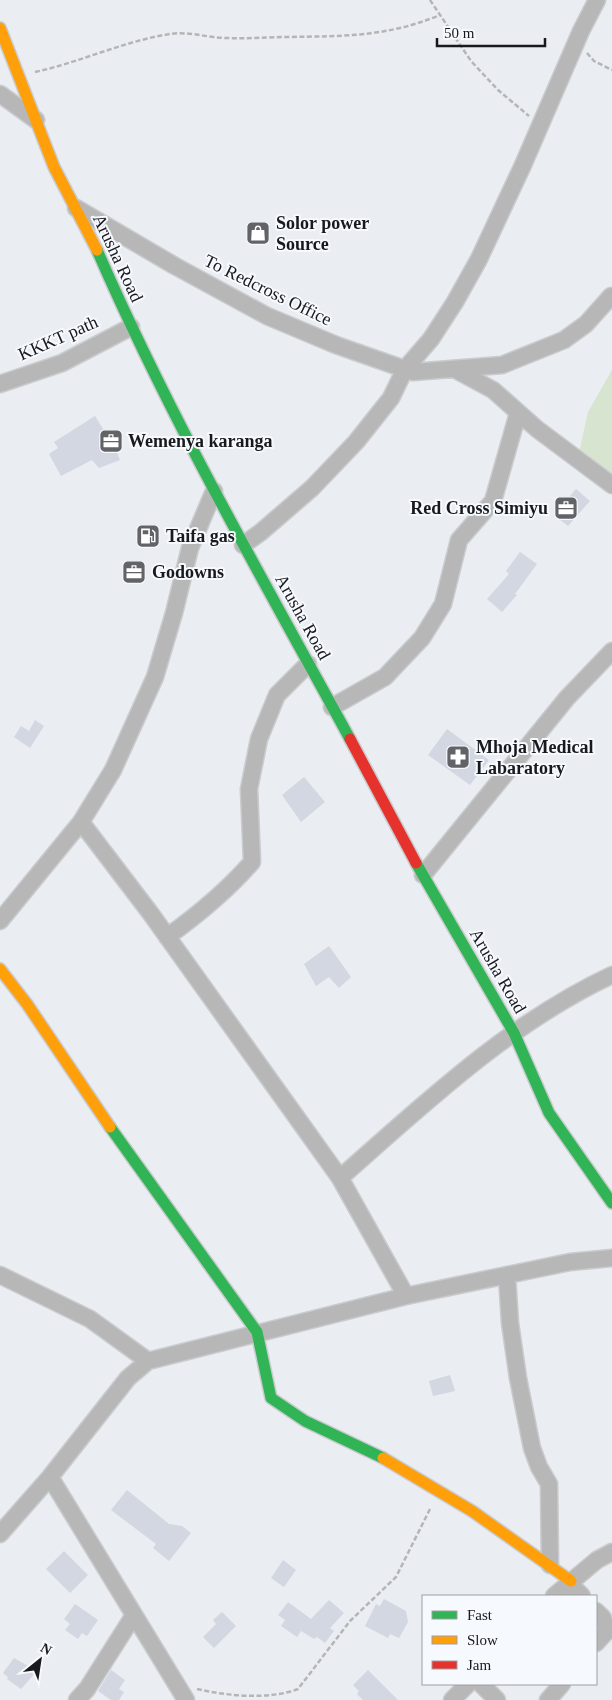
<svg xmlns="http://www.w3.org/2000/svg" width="612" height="1700" viewBox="0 0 612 1700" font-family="Georgia,serif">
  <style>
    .green { fill: #d6e4d0 }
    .building { fill: #d2d7e1 }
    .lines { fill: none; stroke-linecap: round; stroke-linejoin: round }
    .street-casing { stroke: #c9cbce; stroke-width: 19 }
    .fast-casing { stroke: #c9cbce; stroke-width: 14 }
    .slow-casing { stroke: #c9cbce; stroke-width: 14 }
    .jam-casing { stroke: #c9cbce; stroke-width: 14 }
    .path { stroke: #b5b5b6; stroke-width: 2.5; stroke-dasharray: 5 2.5; stroke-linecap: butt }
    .street { stroke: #b8b7b7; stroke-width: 16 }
    .fast { stroke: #30b455; stroke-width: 11 }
    .slow { stroke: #ff9f0a; stroke-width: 11 }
    .jam { stroke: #e5322d; stroke-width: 11 }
    .labels { text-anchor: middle; stroke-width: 4; stroke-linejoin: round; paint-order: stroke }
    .poi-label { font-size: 18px; font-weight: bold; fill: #18191c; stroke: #f6f9fe; text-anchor: start }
    .street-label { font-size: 18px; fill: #18191c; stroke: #f6f9fe }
  </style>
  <rect width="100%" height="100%" fill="#eaedf1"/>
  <path class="green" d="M612,370V477L579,453L588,412Z"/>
  <path class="building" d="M95,416L116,450L120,460L99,468L92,460L61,476L49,454L58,448L54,442Z
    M576,489L590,501L568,526L554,515Z
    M520,552L537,564L515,594L517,595L502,612L487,599L509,574L506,571Z
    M35,720L44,726L30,748L14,737L21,726L29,731Z
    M447,729L489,760L470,785L428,755Z
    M304,777L325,802L301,822L282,795Z
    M329,946L351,977L339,988L329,977L316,986L304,964Z
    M450,1375L455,1391L433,1396L429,1381Z
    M127,1490L169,1524L182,1526L191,1533L169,1561L153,1548L156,1544L111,1510Z
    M64,1551L88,1575L70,1593L46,1569Z
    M283,1560L296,1570L284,1587L271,1578Z
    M384,1599L406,1611L408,1622L399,1638L390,1634L388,1638L365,1626L376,1604L380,1606Z
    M329,1600L344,1613L330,1628L334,1631L325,1643L317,1637L314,1639L301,1631L297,1637L281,1626L285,1620L278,1615L288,1602L311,1619Z
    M75,1604L98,1620L87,1636L82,1633L78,1639L65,1630L70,1624L64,1619Z
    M222,1612L236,1626L214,1648L203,1637L216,1624L213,1620Z
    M14,1658L37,1671L21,1689L7,1679L8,1677L3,1673Z
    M111,1670L125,1680L119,1689L124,1692L119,1700H111L98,1691Z
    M368,1670L398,1700H363L357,1694L359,1691L353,1685Z"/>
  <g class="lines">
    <g class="street-casing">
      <path id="street" d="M0,94L36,120
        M76,208L175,266L267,316L336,345L413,372L502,365L564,340L586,324L611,296
        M454,369L493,390L537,429L612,485
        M0,384L62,363L131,327
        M243,545L261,532L312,488L356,442L391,398L405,369L431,339L455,302L479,259L523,165L581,31L597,0
        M332,707L385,677L422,638L443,604L459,540L493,501L518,413
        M81,822L151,914L340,1178L406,1296
        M423,875L567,698L612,651
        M0,921L81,822L113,770L155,677L174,613L190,548L214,491
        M167,937C199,914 226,892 252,862L249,789L259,739L277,695L308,664
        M340,1178C424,1104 509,1023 612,975
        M0,1275L90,1319L148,1361
        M507,1276L510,1323L518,1378L532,1448L539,1467L549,1484L550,1565
        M50,1477L186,1700
        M0,1534L50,1477L128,1378L148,1361L406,1296L570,1262L612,1258
        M569,1583L582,1596
        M554,1596L597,1560L612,1552
        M596,1611L603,1618L607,1631L596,1643
        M481,1684L497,1700
        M77,1700L87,1689L134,1615
        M452,1700L468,1684
        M548,1700L562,1684"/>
    </g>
    <g class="fast-casing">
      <path id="fast" d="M97,250C170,418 262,578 350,739
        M416,863L514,1033L549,1113L612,1203
        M110,1127L257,1332L271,1398L305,1421L383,1458"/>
    </g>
    <g class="slow-casing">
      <path id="slow" d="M0,28L54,167L97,250
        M0,969L27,1004L110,1127
        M383,1458L472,1511L571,1581"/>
    </g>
    <g class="jam-casing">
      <path id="jam" d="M350,739L416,863"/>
    </g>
    <path class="path" d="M430,0L471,61L498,90L529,116
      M587,53L594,61L612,70
      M35,72C81,62 124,41 170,34C189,31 208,38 227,38C247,39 267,37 287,37C344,36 387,37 440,15
      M197,1689C227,1696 270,1700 298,1689L350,1621L396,1577L431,1507"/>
    <use href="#street" class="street"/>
    <use href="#fast" class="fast"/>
    <use href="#slow" class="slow"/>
    <use href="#jam" class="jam"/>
  </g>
  <defs>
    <g id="shop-square" transform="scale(1.25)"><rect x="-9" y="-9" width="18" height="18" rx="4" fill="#626367" stroke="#f6f9fe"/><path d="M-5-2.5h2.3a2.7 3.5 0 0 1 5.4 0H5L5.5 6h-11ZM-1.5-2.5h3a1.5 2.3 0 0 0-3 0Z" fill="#fff"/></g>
    <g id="office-square" transform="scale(1.25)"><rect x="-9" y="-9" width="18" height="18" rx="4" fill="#626367" stroke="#f6f9fe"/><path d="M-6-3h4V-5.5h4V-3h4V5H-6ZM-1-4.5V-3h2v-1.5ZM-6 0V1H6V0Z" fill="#fff"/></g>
    <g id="fuel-square" transform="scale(1.25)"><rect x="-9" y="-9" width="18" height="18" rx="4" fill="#626367" stroke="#f6f9fe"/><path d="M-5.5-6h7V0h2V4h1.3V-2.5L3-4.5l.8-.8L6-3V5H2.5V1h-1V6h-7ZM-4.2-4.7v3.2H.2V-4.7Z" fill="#fff"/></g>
    <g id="pharmacy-square" transform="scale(1.25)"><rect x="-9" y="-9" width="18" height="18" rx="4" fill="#626367" stroke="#f6f9fe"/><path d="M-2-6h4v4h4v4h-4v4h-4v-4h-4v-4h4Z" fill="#fff"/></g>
  </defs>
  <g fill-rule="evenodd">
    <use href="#shop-square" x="258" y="233"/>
    <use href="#office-square" x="111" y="441"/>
    <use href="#office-square" x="566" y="508"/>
    <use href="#fuel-square" x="148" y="536"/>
    <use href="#office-square" x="134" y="572"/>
    <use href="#pharmacy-square" x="458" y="757"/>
  </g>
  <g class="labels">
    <g class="poi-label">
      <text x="276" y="229">Solor power<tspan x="276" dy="21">Source</tspan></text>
      <text x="128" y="447">Wemenya karanga</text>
      <text x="548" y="514" text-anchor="end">Red Cross Simiyu</text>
      <text x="166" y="542">Taifa gas</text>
      <text x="152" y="578">Godowns</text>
      <text x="476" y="753">Mhoja Medical<tspan x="476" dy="21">Labaratory</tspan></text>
    </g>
    <g class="street-label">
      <text transform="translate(118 258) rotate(65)" y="6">Arusha Road</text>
      <text transform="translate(268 290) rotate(26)" y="6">To Redcross Office</text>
      <text transform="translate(58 338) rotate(-24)" y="6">KKKT path</text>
      <text transform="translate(303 617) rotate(61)" y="6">Arusha Road</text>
      <text transform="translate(498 971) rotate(60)" y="6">Arusha Road</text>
    </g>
  </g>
  <rect x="422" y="1595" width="175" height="90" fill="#f6f9fe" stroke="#9d9fa4"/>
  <rect x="432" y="1611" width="25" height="8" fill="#30b455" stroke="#9d9fa4"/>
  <text x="467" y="1620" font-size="15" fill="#18191c">Fast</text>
  <rect x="432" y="1636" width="25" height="8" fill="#ff9f0a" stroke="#9d9fa4"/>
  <text x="467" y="1645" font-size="15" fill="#18191c">Slow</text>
  <rect x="432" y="1661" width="25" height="8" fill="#e5322d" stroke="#9d9fa4"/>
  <text x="467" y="1670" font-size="15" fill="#18191c">Jam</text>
  <g transform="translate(40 1660) rotate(30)" stroke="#f6f9fe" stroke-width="4" paint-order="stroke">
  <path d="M0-4L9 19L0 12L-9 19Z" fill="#18191c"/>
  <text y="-8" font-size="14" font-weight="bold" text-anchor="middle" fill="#18191c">N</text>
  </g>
  <path d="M437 38v8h108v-8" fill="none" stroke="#18191c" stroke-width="2.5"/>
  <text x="444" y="38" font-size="15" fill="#18191c" stroke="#f6f9fe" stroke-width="4" paint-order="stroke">50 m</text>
</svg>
